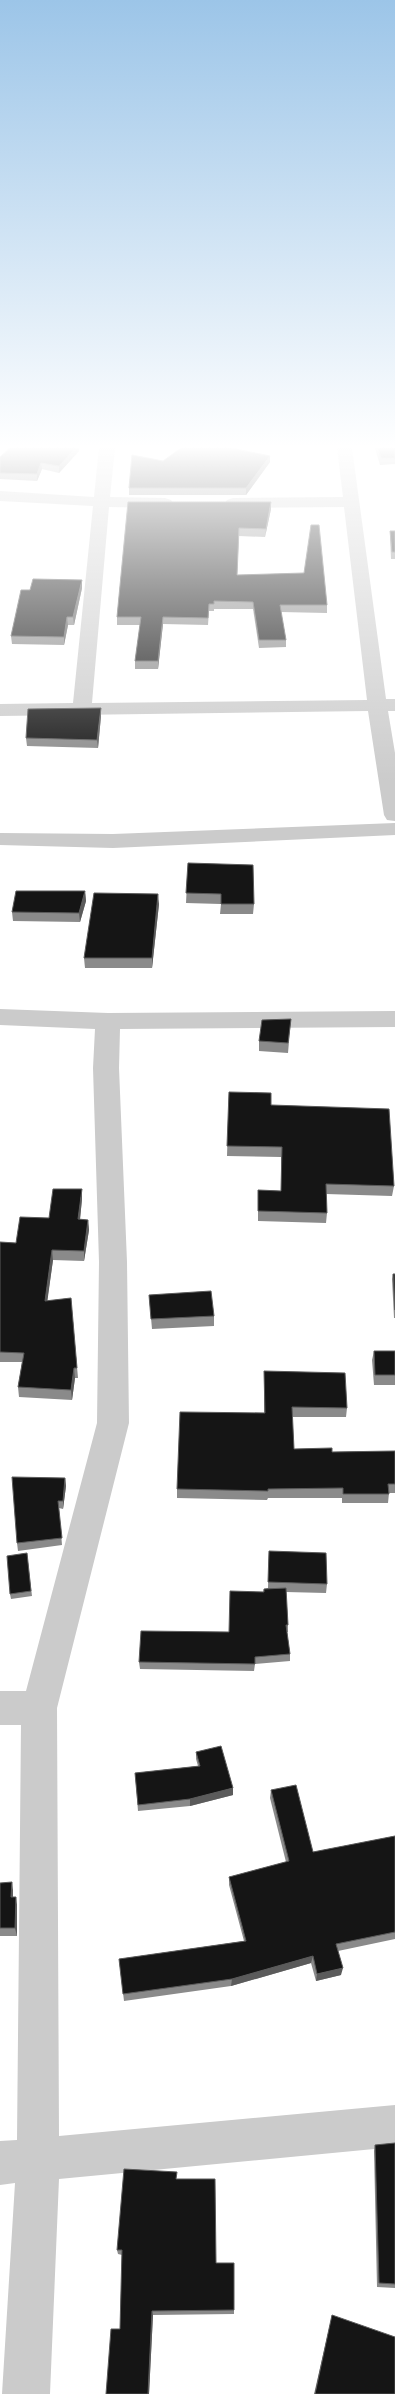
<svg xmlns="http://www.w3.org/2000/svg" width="395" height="2394" viewBox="0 0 395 2394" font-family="'DM Sans',sans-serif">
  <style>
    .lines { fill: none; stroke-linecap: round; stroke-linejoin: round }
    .minor { fill: #cbcbcb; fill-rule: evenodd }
    .wall { fill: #8a8a8a }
    .shaded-wall { fill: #5b5b5b }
    .building { fill: #151515; stroke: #5b5b5b }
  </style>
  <rect width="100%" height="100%" fill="#fff"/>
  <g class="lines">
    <path class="minor" d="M99,448H115L110,497L165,498L171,500L173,503L171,506L165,508L109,507L92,703L367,700L344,507L233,508L227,506L225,503L227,500L233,498L343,497L337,448H352L386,699H395V711H388L395,753V821L387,820L384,815L368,711L0,716V704L73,703L93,506L0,501V491L94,497Z
      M395,823V835L113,848L0,845V833L113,834Z
      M0,1009L108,1013L395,1011V1027L120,1029L119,1068L127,1262L129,1423L57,1708L59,2136L395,2105V2147L59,2179L50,2394H2L15,2183L0,2185V2141L17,2140L21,1725H0V1691H26L97,1423L99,1262L93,1068L95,1029L0,1025Z"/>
  </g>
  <path class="wall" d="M375,448H395V464L380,465Z
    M79,451L59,473L42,469L37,481L0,479V457Z
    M163,461L270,462L246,495H129V488Z
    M128,502L271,509L265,537L239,536L237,575L327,605V613L281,612L286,640V647L259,648L253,609H214V611H209L208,625L163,624L158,669H135V661L140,625H117V617Z
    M390,531H395V559H391L390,538Z
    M82,588L74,625H68L64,645L12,644L11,636L30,590Z
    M101,716L98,748L27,746L26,738Z
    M188,863L254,904L253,914H220L221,904L186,903Z
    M85,891L86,901L80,922L13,921L12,912Z
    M159,904L152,968H85L84,958Z
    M291,1019L288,1053L259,1051V1041Z
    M229,1092L271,1105L394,1186L392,1196L326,1194L327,1213L326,1223L258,1221V1190L281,1191V1157L227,1156Z
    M82,1199L80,1219L88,1220L89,1230L84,1261L53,1260L47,1301L71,1298L78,1378H75L72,1400L19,1397L18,1387L22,1362H0V1242L16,1243Z
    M393,1274H395V1318H394L392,1279Z
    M149,1295L214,1316V1326L152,1329Z
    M374,1351H395V1385H374L372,1360Z
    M264,1371L347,1408L346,1417H292L294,1449L332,1452L395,1451V1493H389L388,1503H342V1498H268L267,1500L177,1498V1489L264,1413Z
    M65,1478L66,1486L63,1509L59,1508L62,1545L18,1551L17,1543Z
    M269,1551L327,1584L326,1593L286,1592L288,1625V1632H287L290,1654V1661L255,1664L254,1671L140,1669L139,1662L229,1632L263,1592L264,1589L268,1588Z
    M27,1553L32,1596L11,1599L10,1594Z
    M196,1752L233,1795L190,1806L138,1811L135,1773L198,1766L196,1759Z
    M271,1790L313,1852L395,1836V1939L338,1951L341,1975L316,1981L311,1963L231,1986L124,2001L119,1959L244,1941L229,1885V1877L286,1862L270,1798Z
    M0,1883L13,1890V1897L17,1905V1936H0Z
    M395,2143V2288L377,2287L374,2151L375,2145Z
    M177,2179L216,2263L234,2310V2314L153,2315L149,2394H106L120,2329L122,2255L118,2254L117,2250Z
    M332,2315L395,2394H314L331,2320Z"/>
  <path class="shaded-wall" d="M76,448H79V451L59,473V466Z
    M270,456V462L246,495V488Z
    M41,463L42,469L37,481V474Z
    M271,502V509L265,537L266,529Z
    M82,580V588L74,625L73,617Z
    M67,617L68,625L64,645V637Z
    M163,617V624L158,669V661Z
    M101,708V716L98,748L97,740Z
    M85,891L86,901L80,922L79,913Z
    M158,894L159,904L152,968V958Z
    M82,1189V1199L79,1229L78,1219Z
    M88,1220L89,1230L84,1261V1251Z
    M52,1250L53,1260L46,1311L45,1301Z
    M74,1368L75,1378L72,1400L71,1390Z
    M65,1478L66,1486L63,1509V1501Z
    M233,1788V1795L190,1806V1799Z
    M12,1882L13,1890V1905L11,1897Z
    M16,1897L17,1905V1936L15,1928Z
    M313,1956L311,1963L231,1986L232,1979Z
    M343,1968L341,1975L316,1981L317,1974Z
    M152,2311L153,2315L149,2394H148Z"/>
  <path class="building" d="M10,448H76L59,466L41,463L37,474L0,473V457Z
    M181,448H231L270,456L246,488H129L132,455L163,461Z
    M378,448H395V458H381Z
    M128,502H271L266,529L239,528L237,575L304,573L311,525H319L327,605H280L286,640H259L253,602L214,601V604H209L208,618L163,617L158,661H135L141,617H117Z
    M390,531H395V552H392Z
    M33,579L82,580L73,617H67L64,637L11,636L21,590H30Z
    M101,708L97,740L26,738L28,709Z
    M188,863L253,865L254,904H221V894L186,893Z
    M16,891H85L79,913L12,912Z
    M94,893L158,894L152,958H84Z
    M291,1019L288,1043L259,1041L262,1020Z
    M229,1092L271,1093V1105L389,1109L394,1186L326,1184L327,1213L258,1211V1190L281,1191L282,1147L227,1146Z
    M53,1189H82L78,1219L88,1220L84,1251L52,1250L45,1301L71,1298L77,1368H74L71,1390L18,1387L24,1353L0,1352V1242L16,1243L20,1217L49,1218Z
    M393,1274H395V1310Z
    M211,1291L214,1316L151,1319L149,1295Z
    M374,1351H395V1375H375Z
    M264,1371L345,1373L347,1408L292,1407L294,1449L332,1448V1452L395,1451V1484H388L389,1494H343V1488L268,1489V1491L177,1489L180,1412L265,1413Z
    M12,1477L65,1478L63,1501H58L62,1538L17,1543Z
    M269,1551L326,1553L327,1584L268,1582Z
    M27,1553L31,1591L10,1594L7,1556Z
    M286,1588L288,1625H286L290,1654L255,1657V1664L139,1662L141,1631L229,1632L230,1591L264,1592V1589Z
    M221,1746L233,1788L190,1799L138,1805L135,1773L200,1766L196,1752Z
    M296,1785L313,1852L395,1836V1932L336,1944L343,1968L317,1974L313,1956L232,1979L123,1994L119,1959L246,1941L229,1877L289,1861L271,1790Z
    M12,1882L11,1897H16L15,1928H0V1883Z
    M395,2143V2284L379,2283L375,2145Z
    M124,2169L177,2172L176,2179H215L216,2263H234V2310L152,2311L148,2394H106L111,2329H120L122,2250H117Z
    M332,2315L395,2337V2394H315Z"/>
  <linearGradient id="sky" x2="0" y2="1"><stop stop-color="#9cc5e8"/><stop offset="0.57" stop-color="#fff"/><stop offset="1" stop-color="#fff" stop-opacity="0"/></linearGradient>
  <rect width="395" height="783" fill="url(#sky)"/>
</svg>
